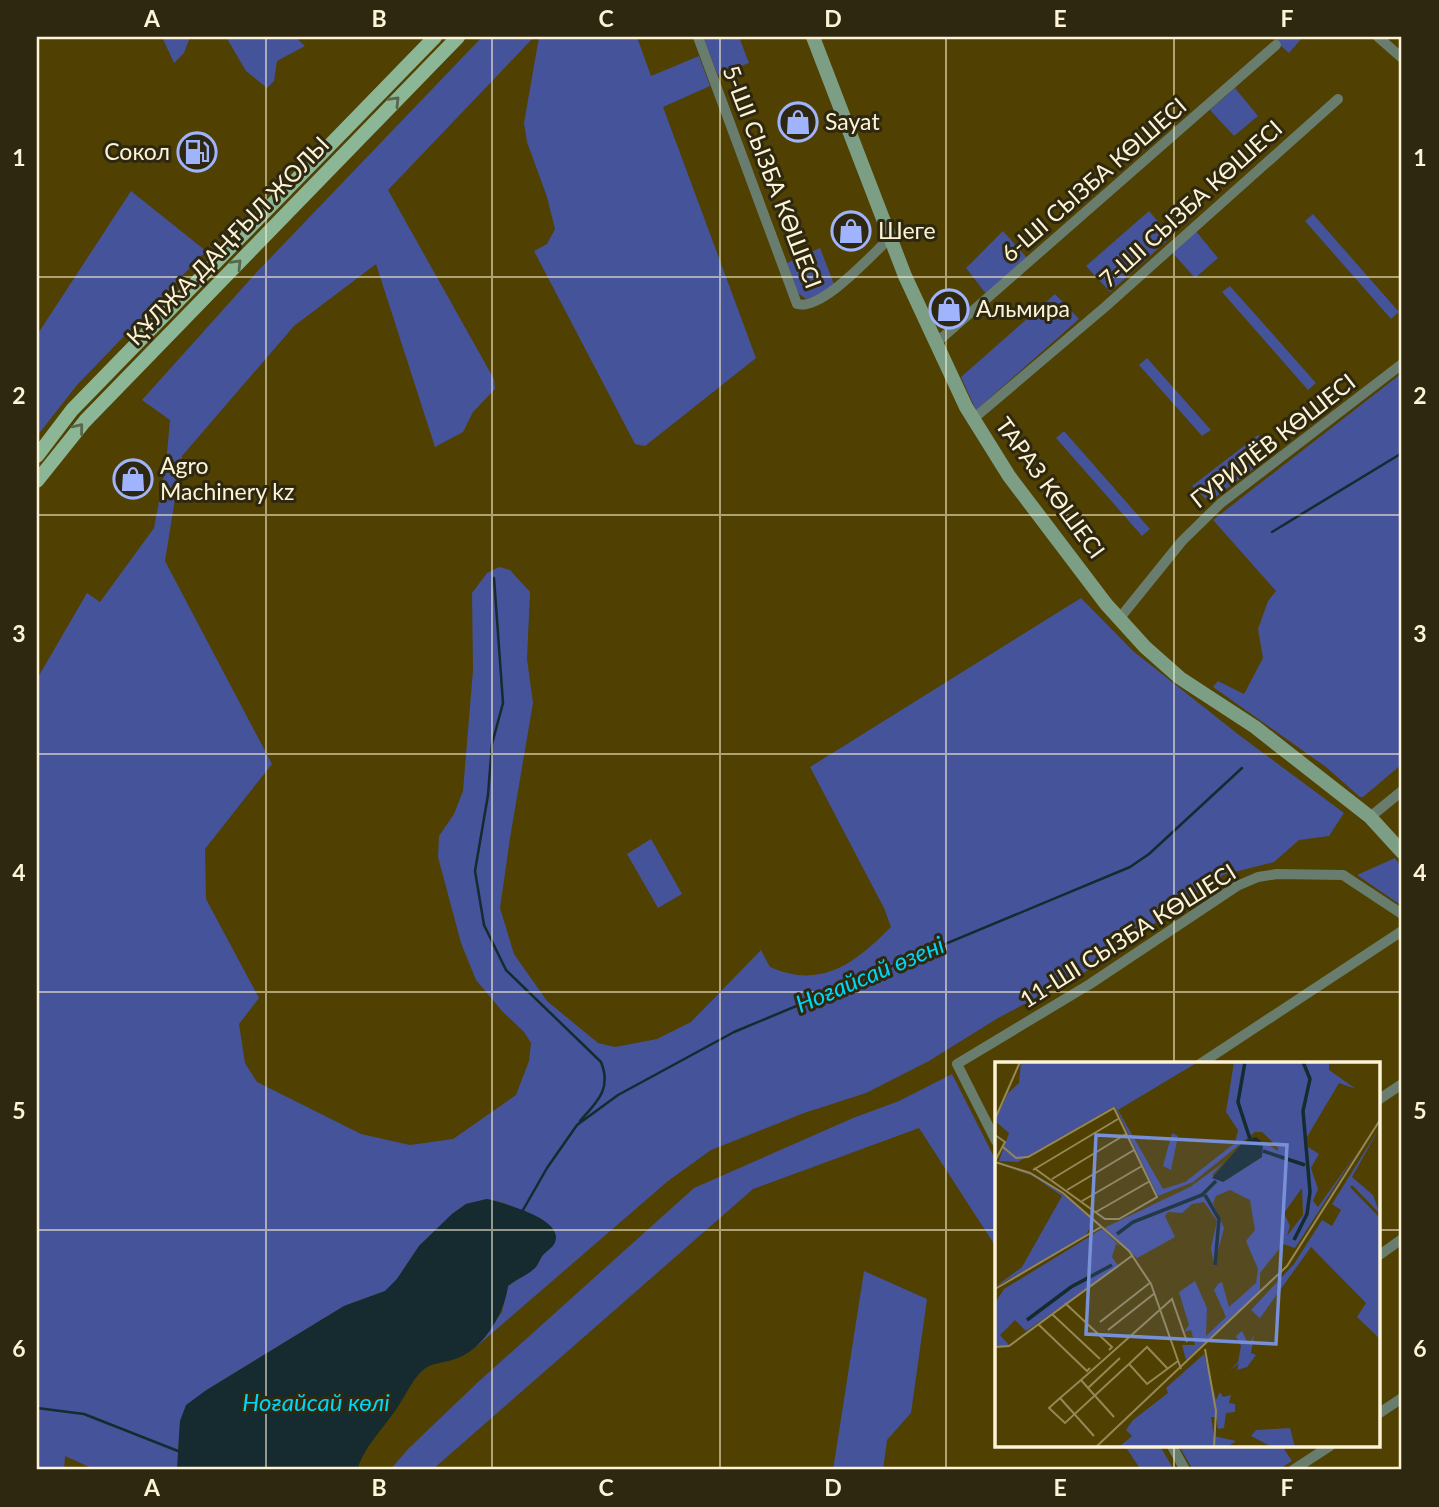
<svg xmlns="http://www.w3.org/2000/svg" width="1439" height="1507" viewBox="0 0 1439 1507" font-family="Lato,sans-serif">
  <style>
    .green { fill: #45539a }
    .water { fill: #152b2f }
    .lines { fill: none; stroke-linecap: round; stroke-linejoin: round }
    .stream { stroke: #152b2f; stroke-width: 2.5 }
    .street { stroke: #687d6e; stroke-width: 10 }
    .secondary { stroke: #7c9e85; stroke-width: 14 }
    .primary { stroke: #8bb797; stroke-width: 14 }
    .oneway { stroke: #58684d }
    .grid { fill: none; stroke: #fdf4d7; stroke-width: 2; stroke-opacity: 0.55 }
    .labels { text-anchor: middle; stroke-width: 6; stroke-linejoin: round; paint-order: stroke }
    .poi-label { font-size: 23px; fill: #fdf4d7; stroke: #2f2811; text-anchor: start }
    .street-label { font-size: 23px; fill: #fdf4d7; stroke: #2f2811 }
    .water-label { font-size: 24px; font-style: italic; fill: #01d6f5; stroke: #2f2811 }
    .inset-river { fill: none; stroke: #152b2f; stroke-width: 3.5 }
    .inset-road { fill: none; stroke: #958857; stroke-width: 2 }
    .view { fill: #7790d8; fill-opacity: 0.15; stroke: #7790d8; stroke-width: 3.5 }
    .inset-edge { fill: none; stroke: #fdf4d7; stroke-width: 3.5 }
    .neatline { fill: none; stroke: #fdf4d7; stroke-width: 2.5 }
    .grid-label { font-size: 23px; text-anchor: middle; font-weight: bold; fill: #fdf4d7 }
  </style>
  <rect width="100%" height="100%" fill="#504001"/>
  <path class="green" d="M162,37H190L184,53L174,63Z
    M226,37H295L305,46L277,61L274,81L267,88L246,71Z
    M482,37H534L388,190L494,379L495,389L473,412L463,432L435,447L376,264L294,326L182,456L165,561L272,764L205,849L206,899L259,998L239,1024L245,1063L257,1082L361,1134L410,1145L453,1139L516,1095L529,1061L531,1043L524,1032L502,1011L476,980L461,943L438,857L439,836L454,814L463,791L473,670L472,593L487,573L499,567L510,570L530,592L527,659L533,703L510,838L500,908L514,954L547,1001L598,1043L615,1047L657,1039L691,1022L761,950L770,967C822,990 856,962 891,927L884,908L810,767L1081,598L1133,651L1239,735L1344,813L1329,836L1299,840L1274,862L1223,875L1087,971L998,1018L929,1061L866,1093L804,1113L711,1150L668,1181L476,1347L502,1312L508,1286L536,1267L553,1229L540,1218L504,1203L487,1199L466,1204L452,1214L419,1246L397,1279L385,1291L344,1306L205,1391L180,1421L177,1470H96L65,1456L64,1470H37V679L87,593L100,602L154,528L166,464L170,420L142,400L255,274Z
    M539,37H637L651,76L699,56L710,86L663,107L756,358L645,446L635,444L534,251L547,244L555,229L547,197L527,142L524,123Z
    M703,37H739L749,63L718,75Z
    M1271,37H1303L1289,53Z
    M1235,88L1258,116L1234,136L1210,110Z
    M131,191L206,251L77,385L37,436V335Z
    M1149,211L1171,237L1110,292L1086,266Z
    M1313,214L1399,312L1391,319L1305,221Z
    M1195,230L1218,258L1195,278L1171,251Z
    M1003,231L1028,259L987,295L966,268Z
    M820,248L834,284L822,294L806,299L798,293L787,263Z
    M1230,286L1316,383L1308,390L1222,292Z
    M1055,294L1079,319L976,410L961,377Z
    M1147,358L1211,430L1202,436L1139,365Z
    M1402,373V764L1363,797H1360L1326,767L1213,687L1218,681L1244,694L1263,658L1258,629L1268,601L1276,591L1213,520Z
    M1064,431L1150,529L1142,536L1056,438Z
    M1258,435L1274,453L1209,502L1192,486Z
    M651,839L682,894L658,908L627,854Z
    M1395,858L1402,869V906L1357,875Z
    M952,1074L996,1161V1247L919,1128L753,1189L432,1470H390L408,1449L477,1383L694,1188L853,1118L899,1101Z
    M864,1271L927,1299L911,1413L887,1440L883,1470H833Z
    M1125,1446H1160L1174,1470H1141Z
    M1179,1446H1282L1292,1461L1278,1470H1193Z"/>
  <path class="water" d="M487,1199C503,1203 556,1217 556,1237C556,1246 549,1249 544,1254C540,1258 539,1264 535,1268C527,1276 516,1279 508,1286C504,1315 482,1352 452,1360C442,1363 430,1363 422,1371C411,1381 404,1399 395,1411C381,1431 364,1447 357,1470H177L180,1421L186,1405L205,1391L344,1306L385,1291L397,1279L419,1246L452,1214L466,1204Z"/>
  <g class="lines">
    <path class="stream" d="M1272,532L1402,453
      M494,578L503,703L492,744L488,795L475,871L484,925L506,970L601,1062C612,1089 597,1102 580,1121
      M523,1210L547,1168L577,1125L618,1095L734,1032L1130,867L1149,854L1242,768
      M37,1408L84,1414L178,1451"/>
    <path class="street" d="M698,37L797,304C822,311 871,255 889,239
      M1378,37L1402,58
      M936,343L1276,45
      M973,419L1105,307L1338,99
      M1119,619L1182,541L1221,503L1402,364
      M1370,817L1402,791
      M1200,1064L1402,931
      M1378,1100L1402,1084
      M996,1141L957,1064L1090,984L1237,886L1258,877L1277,874L1343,875L1402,914
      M1378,1256L1402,1239
      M1378,1414L1402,1398
      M1172,1446L1185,1470
      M1293,1470L1330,1446"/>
    <path class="secondary" d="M813,37L905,276L966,407L1009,476L1106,604L1145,647L1180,678L1255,727L1370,817L1402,852"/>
    <path class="primary" d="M37,456L72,410L435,37
      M37,481L85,421L458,37"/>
  </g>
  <defs><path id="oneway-chevron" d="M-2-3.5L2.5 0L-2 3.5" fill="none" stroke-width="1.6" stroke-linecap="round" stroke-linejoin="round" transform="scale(1.75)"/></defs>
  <g class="oneway">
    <use href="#oneway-chevron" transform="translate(395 101) rotate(-46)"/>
    <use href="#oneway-chevron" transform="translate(237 264) rotate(-46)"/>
    <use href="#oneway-chevron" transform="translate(79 428) rotate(-51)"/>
  </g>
  <path class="grid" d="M266,37V1470M492,37V1470M720,37V1470M946,37V1470M1174,37V1064M37,277H1402M37,515H1402M37,754H1402M37,992H1402M37,1230H996M1378,1230H1402M1174,1446V1470"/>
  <defs>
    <g id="shop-ring" transform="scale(2.0125)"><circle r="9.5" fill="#2f2811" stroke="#a0b3fd" stroke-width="1.5"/><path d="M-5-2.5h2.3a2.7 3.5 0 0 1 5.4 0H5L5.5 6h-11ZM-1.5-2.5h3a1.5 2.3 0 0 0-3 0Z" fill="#a0b3fd"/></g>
    <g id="fuel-ring" transform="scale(2.0125)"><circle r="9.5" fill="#2f2811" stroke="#a0b3fd" stroke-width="1.5"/><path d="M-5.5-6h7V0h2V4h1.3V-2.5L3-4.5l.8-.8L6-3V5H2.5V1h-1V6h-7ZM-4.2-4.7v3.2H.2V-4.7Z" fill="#a0b3fd"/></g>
  </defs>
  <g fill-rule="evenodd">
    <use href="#shop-ring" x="798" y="122"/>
    <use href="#fuel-ring" x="197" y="152"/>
    <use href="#shop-ring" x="851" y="231"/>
    <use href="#shop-ring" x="949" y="309"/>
    <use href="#shop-ring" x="133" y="479"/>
  </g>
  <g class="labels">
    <g class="poi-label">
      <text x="825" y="130">Sayat</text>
      <text x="170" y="160" text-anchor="end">Сокол</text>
      <text x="878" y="239">Шеге</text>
      <text x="976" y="317">Альмира</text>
      <text x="160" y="474">Agro<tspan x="160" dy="26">Machinery kz</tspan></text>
    </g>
    <g class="street-label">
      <text transform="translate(772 177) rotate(69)" y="8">5-ШІ СЫЗБА КӨШЕСІ</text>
      <text transform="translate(1094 180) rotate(-41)" y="8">6-ШІ СЫЗБА КӨШЕСІ</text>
      <text transform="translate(1191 204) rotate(-42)" y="8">7-ШІ СЫЗБА КӨШЕСІ</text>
      <text transform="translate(228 241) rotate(-46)" y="8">ҚҰЛЖА ДАҢҒЫЛ ЖОЛЫ</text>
      <text transform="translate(1273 441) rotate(-38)" y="8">ГУРИЛЁВ КӨШЕСІ</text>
      <text transform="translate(1050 488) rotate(54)" y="8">ТАРАЗ КӨШЕСІ</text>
      <text transform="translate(1128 936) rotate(-32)" y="8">11-ШІ СЫЗБА КӨШЕСІ</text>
    </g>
    <g class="water-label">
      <text transform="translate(870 975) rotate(-23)" y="8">Ноғайсай өзені</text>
      <text x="316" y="1411">Ноғайсай көлі</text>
    </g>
  </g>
  <g transform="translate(995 1062)">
    <rect width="385" height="385" fill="#504001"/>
    <path d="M26,0H203L123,48L168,127L190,120L240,81L243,68L231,50L239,0H334V8L361,27L344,21L312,75L313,85L324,92L316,106L323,127L318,139L323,145L360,93L300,186L288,182L265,211V229L191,298L187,283H200L196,268L189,270L194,263L184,230L200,219L212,246L211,274L231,255L219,228L223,222L227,220L234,245L261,221L263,207L251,179L260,168L255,138L235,128L221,134L218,141L229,166L219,204L216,186L222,159L209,140L197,142L187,151L173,150L170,154L180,175L142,196L109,166L195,125L228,101L217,113L228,120L267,95V79L283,89V85L267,70H260L198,120L163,134L120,44L23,100L4,99L14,71L0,59L13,31L24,21ZM307,126L308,153L292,174L295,164L289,151ZM385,65L357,115L378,133L385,152L357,123L355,125L385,156V277L362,255L371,241L316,185L265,256L256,248L299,202L327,158L337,164L346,148L337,142ZM177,71L183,74L176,108L168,104ZM0,101L41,114L77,139L99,157L90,175L0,225L27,205L67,134L38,114ZM107,167L125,184L121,182L117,195L124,205L31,269L20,258L5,273L14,283L0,285V241L9,227ZM247,269L254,283L259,273L256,291L261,293L252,305L242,308L244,301L234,309L243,300L246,284L241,274ZM209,292L221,338L225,330L228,335L236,333L234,341L240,342V350L231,351L229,366L223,367L221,355H216L219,374L241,379L232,385H124L137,374L131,368L138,358L173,331L171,326ZM295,366L300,385H277L256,374L261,368Z" fill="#45539a" fill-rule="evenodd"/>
    <path d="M261,75L268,81L267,95L228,120L217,116L248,80Z" fill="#152b2f"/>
    <path class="inset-river" d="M250,0L243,40L255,77M268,89L310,103M210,133L224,157L220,203M122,172L138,160L207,133L221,119M299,178L312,152L315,130L308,49L315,17L308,0M32,258L76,225L117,203"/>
    <path class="inset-road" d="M0,57L25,0M0,73L10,80L0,99M8,85L21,96L33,95L119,46L162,135L124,157H110L39,106M0,100L35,111L68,131L134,189L156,222L186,307M38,108L123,57M57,117L131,72M72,128L139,88M87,139L147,104M101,150L155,119M0,227L106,165M70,241L117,285L114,288M57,252L105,297M105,260L156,220M43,262L92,309L95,306M113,268L160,231M0,285L14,284L138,193M210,287L221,349L219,385M125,296L93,326L86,318L177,237L192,280M172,306L152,285L134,302L152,322L183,299M86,318L65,336L99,374M93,326L119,355M65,336L54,346L70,361L134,302M101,385L292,204L385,58"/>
    <path class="view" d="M101,73L292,83L281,282L91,272Z"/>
    <rect width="385" height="385" class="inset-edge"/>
  </g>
  <rect width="1439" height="1507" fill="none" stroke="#2f2811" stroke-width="77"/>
  <rect x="38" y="38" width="1362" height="1430" class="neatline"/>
  <g class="grid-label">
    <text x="152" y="27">A</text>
    <text x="379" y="27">B</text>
    <text x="606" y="27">C</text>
    <text x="833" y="27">D</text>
    <text x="1060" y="27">E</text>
    <text x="1287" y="27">F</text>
    <text x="19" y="166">1</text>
    <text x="1420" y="166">1</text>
    <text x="19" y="404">2</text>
    <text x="1420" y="404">2</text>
    <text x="19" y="642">3</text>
    <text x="1420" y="642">3</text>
    <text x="19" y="881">4</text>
    <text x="1420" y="881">4</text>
    <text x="19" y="1119">5</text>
    <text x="1420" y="1119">5</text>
    <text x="19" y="1357">6</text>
    <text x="1420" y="1357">6</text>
    <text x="152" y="1496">A</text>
    <text x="379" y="1496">B</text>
    <text x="606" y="1496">C</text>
    <text x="833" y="1496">D</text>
    <text x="1060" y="1496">E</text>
    <text x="1287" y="1496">F</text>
  </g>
</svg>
